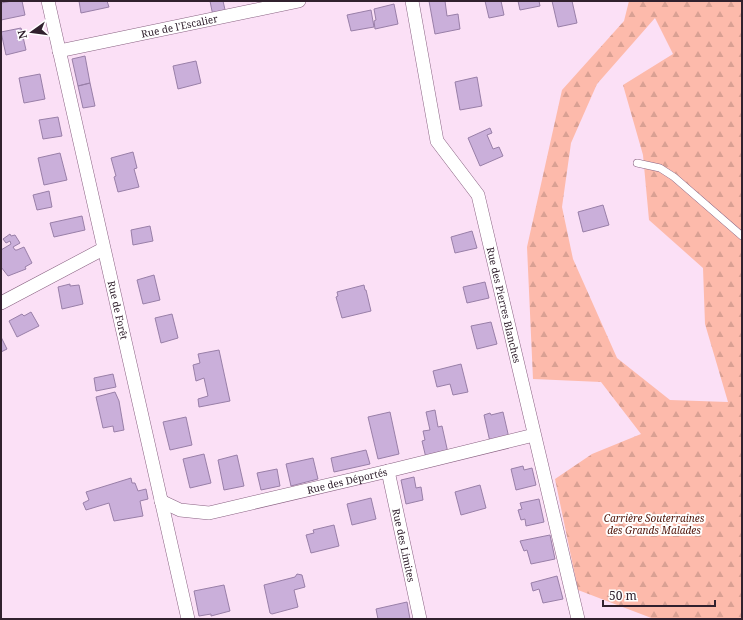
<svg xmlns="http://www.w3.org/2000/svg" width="743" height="620" viewBox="0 0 743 620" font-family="'Noto Serif',serif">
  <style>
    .forest { fill: url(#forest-firs); fill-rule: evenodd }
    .building { fill: #caafda; stroke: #997fa8 }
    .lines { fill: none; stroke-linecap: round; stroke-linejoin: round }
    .lane-casing { stroke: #896282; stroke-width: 8 }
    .street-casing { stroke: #896282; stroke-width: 14 }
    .lane { stroke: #fff; stroke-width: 7 }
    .street { stroke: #fff; stroke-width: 13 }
    .labels { text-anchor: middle; stroke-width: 4; stroke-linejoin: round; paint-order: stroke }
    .street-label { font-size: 10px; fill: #31212e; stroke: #fff }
    .park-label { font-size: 10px; font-style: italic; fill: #501509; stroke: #fff }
  </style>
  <defs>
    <pattern id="forest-firs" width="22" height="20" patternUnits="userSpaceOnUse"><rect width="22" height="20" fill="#fdbaab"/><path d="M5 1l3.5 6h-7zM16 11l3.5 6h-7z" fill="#d9a093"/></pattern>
  </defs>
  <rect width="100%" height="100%" fill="#fbe0f6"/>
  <path class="forest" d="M629,1H742V619H654L578,590L555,479L592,454L641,434L601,382L533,379L527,247L562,90L624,21ZM655,18L673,54L623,85L643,155L649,220L703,268L705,324L728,402L670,400L617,358L573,259L562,207L571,143L597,84Z"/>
  <path class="building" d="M12,1H22L25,15L1,20V3Z
    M79,1H107L109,7L81,13Z
    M210,1H223L226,14L213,16Z
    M429,1H445L447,16L458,14L460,29L435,34Z
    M485,1H501L504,15L489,18Z
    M518,1H539L540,6L520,10Z
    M552,1H572L577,23L558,27Z
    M394,4L398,24L375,29L374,21L376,20L374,9Z
    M371,10L374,27L351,31L347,15Z
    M21,28L26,50L6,55L1,32Z
    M85,56L90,83L78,86L72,59Z
    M196,61L201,83L178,89L173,66Z
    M40,74L45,99L24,103L19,78Z
    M477,77L482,106L460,110L455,82Z
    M90,83L95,106L83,108L78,86Z
    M58,117L62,136L43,139L39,120Z
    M490,128L492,133L487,135L493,149L499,147L503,156L480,166L468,138Z
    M133,152L137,168L134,169L139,187L118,192L114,177L116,176L111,158Z
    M60,153L67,180L44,185L38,158Z
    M49,191L52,207L37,210L33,195Z
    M603,205L609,225L583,232L578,212Z
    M82,216L85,230L54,237L50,223Z
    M150,226L153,241L133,245L131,230Z
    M472,231L477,248L455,253L451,237Z
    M10,234L11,236L15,235L20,243L13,247L15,250H17L24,247L32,263L25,267L26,269L8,276L1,267V250L11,244L10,241L6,243L3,239Z
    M154,275L160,300L143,304L137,280Z
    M485,282L489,298L467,303L463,287Z
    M70,284V286L79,285L83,304L62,309L58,287Z
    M364,285L365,290H366L371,311L342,318L336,297L338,296L337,292Z
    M31,312L39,326L17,337L9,321L22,314L24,316Z
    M172,314L178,338L161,343L155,318Z
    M491,322L497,344L477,349L471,326Z
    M1,337L7,349L1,352Z
    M219,350L230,401L199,407L198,399L208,396L204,378L196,381L193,365L200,363L198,354Z
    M461,364L468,392L453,395L450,384L437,387L433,371Z
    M113,374L116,387L96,391L94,378Z
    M115,392L119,401L124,430L114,432L113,426L103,428L96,397Z
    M435,410L438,427L442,426L448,453L426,458L422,441L425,440L423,431L430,430L426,412Z
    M390,412L399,454L378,459L368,417Z
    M503,412L509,438L490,442L484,415L490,413L491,415Z
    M186,417L192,445L170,450L163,422Z
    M366,450L370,464L334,472L331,458Z
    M204,454L211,483L190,488L183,459Z
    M237,455L244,486L224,490L218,460Z
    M313,458L318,479L291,486L286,464Z
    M523,466L524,470L532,468L536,485L516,490L511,469Z
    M277,469L280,486L261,490L257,473Z
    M414,477L416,488L421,487L423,500L406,504L401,480Z
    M131,478L132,483H135L138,491L146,489L148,499L140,501L143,516L114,521L109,503L86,510L83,503L89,500L86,492Z
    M480,485L486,508L461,515L455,492Z
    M371,498L376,519L352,525L347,504Z
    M539,499L544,522L526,526L525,519L521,520L518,510L522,509L520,503Z
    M334,525L339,546L311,553L306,535L314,533L313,530Z
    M550,535L555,559L531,564L527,550L524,551L520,541Z
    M297,574L302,575L305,587L294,590L298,607L272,614L270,613L264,585L295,577Z
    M557,576L563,599L543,603L539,589L533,591L531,583Z
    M224,585L230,611L211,616V614L199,616L194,591Z
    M407,602L410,619H378L376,609Z"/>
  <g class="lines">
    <g class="lane-casing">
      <path id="lane" d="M637,163L660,168L674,177L742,236"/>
    </g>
    <g class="street-casing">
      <g id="street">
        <path id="s1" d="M48,1L188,619"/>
        <path id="s2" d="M412,1L437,141L478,195L578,619"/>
        <path id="s3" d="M59,51L299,1"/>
        <path d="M1,303L103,249"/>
        <path id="s4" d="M388,471L420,619"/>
        <path id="s5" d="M161,501L180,510L209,513L388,471L534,435"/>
      </g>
    </g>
    <use href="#lane" class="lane"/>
    <use href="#street" class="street"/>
  </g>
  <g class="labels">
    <g class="street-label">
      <text dy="4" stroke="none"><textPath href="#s3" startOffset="123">Rue de l'Escalier</textPath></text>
      <text dy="4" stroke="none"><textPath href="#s2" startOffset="323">Rue des Pierres Blanches</textPath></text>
      <text dy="4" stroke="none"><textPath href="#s1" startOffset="317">Rue de Forêt</textPath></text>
      <text dy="4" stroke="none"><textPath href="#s5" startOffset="192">Rue des Déportés</textPath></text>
      <text dy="4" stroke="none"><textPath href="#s4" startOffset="76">Rue des Limites</textPath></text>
    </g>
    <g class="park-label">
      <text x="654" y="522">Carrière Souterraines<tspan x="654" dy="12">des Grands Malades</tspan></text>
    </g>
  </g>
  <rect width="743" height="620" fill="none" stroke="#31212e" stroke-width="4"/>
  <g transform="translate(32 32) rotate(256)" stroke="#ffffff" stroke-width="3" paint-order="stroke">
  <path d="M0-3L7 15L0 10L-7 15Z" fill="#31212e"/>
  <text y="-6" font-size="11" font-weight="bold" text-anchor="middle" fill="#31212e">N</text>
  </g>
  <path d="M603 600v6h112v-6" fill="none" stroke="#31212e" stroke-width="2"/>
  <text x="609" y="600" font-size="12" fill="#31212e" stroke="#ffffff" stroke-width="3" paint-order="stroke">50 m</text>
</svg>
